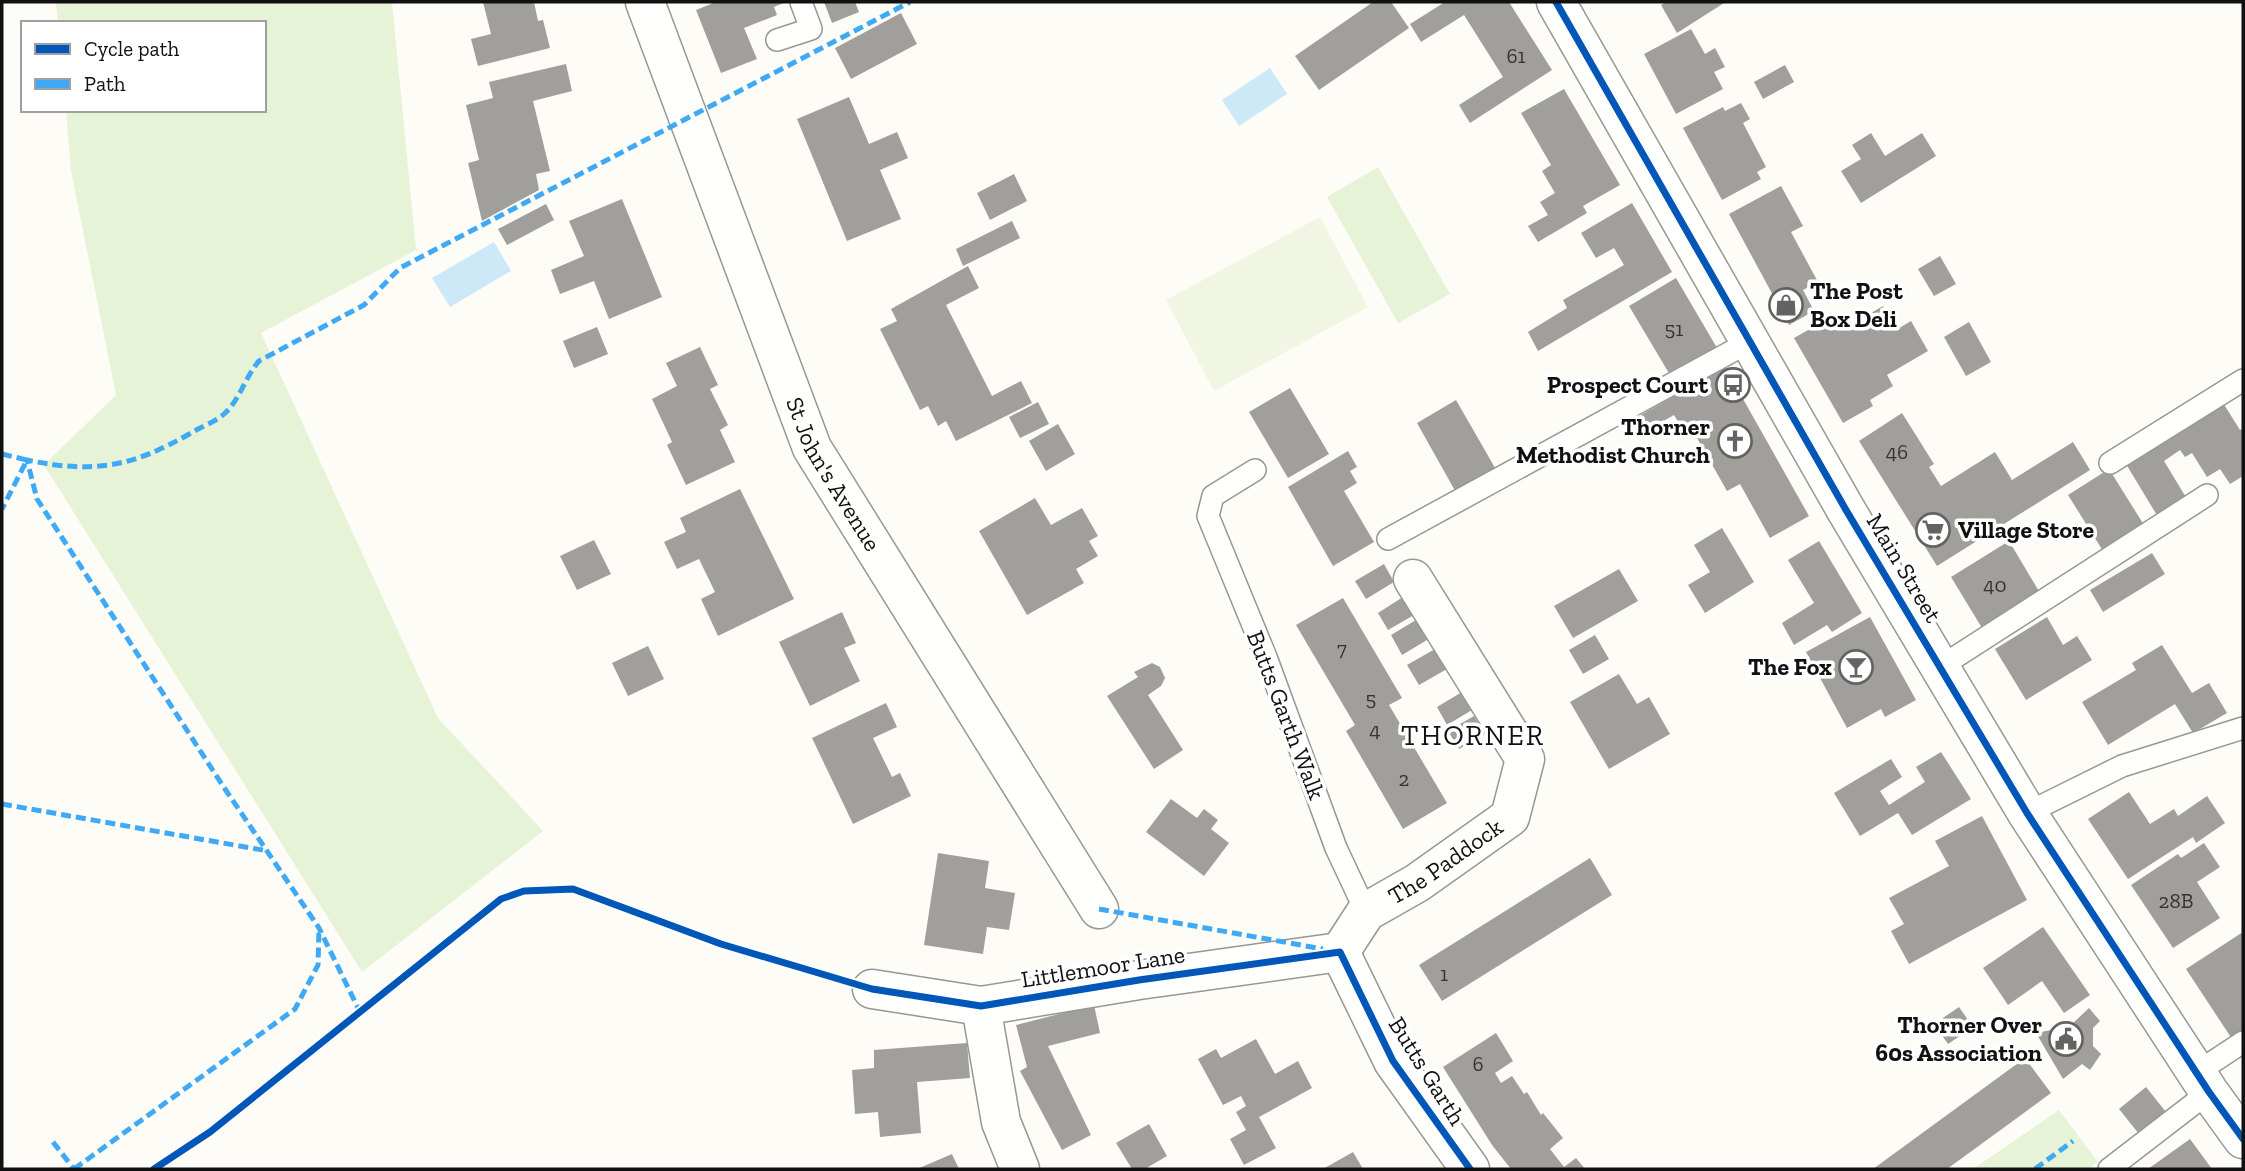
<svg xmlns="http://www.w3.org/2000/svg" width="2245" height="1171" viewBox="0 0 2245 1171" font-family="'Zilla Slab',serif">
  <style>
    .green { fill: #e7f3d7 }
    .pitch { fill: #f0f6e1 }
    .water { fill: #cde8f7 }
    .building { fill: #a19f9c }
    .lines { fill: none; stroke-linecap: round; stroke-linejoin: round }
    .service-casing { stroke: #979795; stroke-width: 24 }
    .minor-casing { stroke: #979795; stroke-width: 41 }
    .tertiary-casing { stroke: #979795; stroke-width: 41 }
    .service { stroke: #fffffe; stroke-width: 21 }
    .minor { stroke: #fffffe; stroke-width: 38 }
    .tertiary { stroke: #fffffe; stroke-width: 38 }
    .quiet { stroke: #3fa9f5; stroke-width: 5; stroke-dasharray: 10 5; stroke-linecap: butt }
    .cycleway-casing { stroke: #fff; stroke-width: 11 }
    .cycleway { stroke: #0057b8; stroke-width: 7 }
    .labels { text-anchor: middle; stroke-width: 7; stroke-linejoin: round; paint-order: stroke }
    .number-label { font-size: 21px; fill: #353434 }
    .poi-label { font-size: 24px; font-weight: bold; fill: #111; stroke: #fff; text-anchor: end }
    .street-label { font-size: 24px; fill: #111; stroke: #fff }
    .quarter-label { font-size: 28px; letter-spacing: 2px; fill: #111; stroke: #fff }
  </style>
  <rect width="100%" height="100%" fill="#fdfcf7"/>
  <path class="green" d="M56,2H392L416,250L261,333L438,718L543,831L362,972L44,465L116,395L71,171L66,110H264V23H58Z
    M1378,167L1450,294L1398,323L1327,197Z
    M2059,1110L2098,1162L2089,1169H1973Z"/>
  <path class="pitch" d="M1320,217L1368,307L1214,391L1166,300Z"/>
  <path class="water" d="M1270,68L1287,94L1239,126L1222,100Z
    M494,242L511,271L450,307L432,278Z"/>
  <path class="building" d="M483,2H534L538,21L543,20L550,48L478,66L471,39L491,34Z
    M716,2H786L774,7L777,15L744,28L757,59L721,73L696,10Z
    M824,2H855L859,12L832,23Z
    M1373,2H1391L1409,28L1319,90L1295,56Z
    M1445,2H1509L1552,70L1470,123L1459,105L1503,77L1464,15L1421,42L1410,24Z
    M1666,2H1723L1724,3L1677,33L1661,5Z
    M901,13L917,44L851,79L835,48Z
    M1691,29L1705,54L1715,48L1725,67L1714,72L1723,89L1676,114L1644,54Z
    M566,64L572,91L533,101L550,171L536,174L539,190L482,221L468,163L479,160L466,105L493,98L489,82Z
    M1785,65L1794,82L1763,99L1754,82Z
    M1564,89L1620,185L1583,206L1587,213L1538,242L1528,226L1548,215L1540,202L1555,193L1542,171L1551,165L1521,113Z
    M849,97L869,144L897,132L908,158L880,170L901,219L847,241L797,119Z
    M1741,103L1750,119L1743,123L1766,167L1757,172L1761,179L1722,200L1683,128L1723,107L1725,111Z
    M1871,133L1885,156L1922,133L1936,156L1861,203L1841,171L1861,159L1852,145Z
    M1014,174L1027,201L990,220L977,193Z
    M1781,186L1803,226L1791,232L1818,282L1803,290L1814,311L1789,325L1729,214Z
    M622,199L662,297L609,319L594,281L560,294L551,270L584,256L569,221Z
    M1632,203L1672,272L1538,351L1528,332L1567,308L1563,300L1624,265L1614,248L1596,258L1581,233Z
    M546,204L554,220L507,245L498,229Z
    M1012,221L1020,238L963,266L956,249Z
    M1940,256L1956,284L1934,296L1918,269Z
    M968,266L979,288L946,305L992,396L1021,381L1032,403L956,441L946,421L938,426L928,406L920,410L880,329L897,321L891,309Z
    M1676,278L1720,353L1673,380L1629,306Z
    M1883,306L1896,330L1911,321L1928,351L1887,375L1893,386L1870,400L1873,406L1843,423L1794,338L1838,313L1847,327Z
    M1969,322L1991,362L1966,376L1944,337Z
    M597,327L608,354L574,368L563,341Z
    M700,347L718,385L710,389L728,425L720,430L735,462L686,485L667,445L672,442L652,399L677,386L666,363Z
    M1725,367L1809,516L1770,538L1740,484L1727,491L1693,431L1686,435L1674,415L1649,429L1641,415Z
    M1290,388L1329,454L1288,478L1249,412Z
    M2220,398L2240,430L2243,428V476L2230,484L2220,469L2207,477L2192,453L2185,457L2180,450L2164,461L2187,499L2158,517L2123,459Z
    M1456,400L1498,473L1458,496L1417,423Z
    M1038,402L1049,424L1020,438L1009,417Z
    M1902,413L1934,464L1929,467L1941,486L1995,452L2012,480L2073,442L2090,470L1937,566L1859,441Z
    M1058,424L1075,454L1046,471L1029,441Z
    M1348,451L1357,467L1350,471L1357,483L1344,491L1374,542L1333,566L1288,487Z
    M2109,469L2144,525L2103,551L2068,495Z
    M740,489L794,599L718,636L701,599L715,592L699,559L677,569L664,542L686,532L680,518Z
    M1035,498L1051,525L1082,508L1098,536L1089,541L1098,556L1076,569L1084,583L1027,615L979,531Z
    M1722,528L1754,582L1705,613L1688,585L1710,572L1694,545Z
    M594,540L611,574L577,590L560,556Z
    M1819,541L1862,613L1832,632L1827,625L1794,645L1782,623L1814,603L1788,560Z
    M2009,541L2040,593L1982,628L1951,577Z
    M2152,553L2165,574L2103,612L2090,590Z
    M1384,564L1394,582L1366,599L1355,581Z
    M1619,569L1638,601L1573,638L1554,606Z
    M1403,597L1414,615L1388,630L1378,613Z
    M1343,598L1402,698L1389,705L1447,803L1403,829L1346,731L1355,725L1296,625Z
    M842,612L856,643L844,648L860,681L810,706L779,642Z
    M1870,617L1916,700L1885,717L1881,709L1847,728L1806,652Z
    M2047,617L2063,645L2077,636L2092,660L2026,700L1995,649Z
    M1416,620L1427,640L1402,655L1391,635Z
    M1595,635L1609,659L1583,674L1569,650Z
    M2162,645L2192,693L2209,683L2227,713L2193,733L2175,704L2108,745L2082,702L2136,670L2132,663Z
    M648,646L664,679L628,696L612,663Z
    M1435,649L1447,669L1419,685L1407,665Z
    M1152,663L1160,667L1165,678L1161,686L1148,695L1183,750L1154,769L1107,696L1138,677L1134,672Z
    M1619,674L1637,704L1649,697L1670,734L1609,769L1570,702Z
    M1462,692L1472,710L1447,725L1437,707Z
    M886,703L897,727L873,738L892,777L900,773L911,796L853,824L812,738Z
    M1474,716L1485,734L1459,749L1448,731Z
    M1941,752L1971,799L1912,835L1898,813L1860,836L1834,793L1891,759L1902,777L1880,791L1889,805L1925,782L1916,767Z
    M2129,792L2150,824L2174,809L2178,816L2207,796L2225,823L2196,843L2193,837L2128,879L2088,819Z
    M1171,799L1197,818L1204,809L1218,820L1211,829L1229,843L1204,876L1146,832Z
    M1982,816L2027,900L1909,964L1891,931L1904,924L1889,898L1949,866L1935,841Z
    M2204,843L2220,867L2197,882L2220,918L2173,948L2131,885L2178,854L2181,858Z
    M938,853L989,861L985,888L1015,893L1009,930L987,927L983,954L924,945Z
    M1590,858L1612,895L1442,1001L1419,965Z
    M2043,927L2090,995L2064,1013L2042,981L2008,1005L1983,968Z
    M2243,932V1036L2234,1042L2186,969Z
    M1094,1005L1100,1033L1048,1046L1091,1135L1062,1150L1020,1071L1027,1067L1016,1025Z
    M1959,1007L1973,1027L1948,1044L1934,1024Z
    M2089,1008L2100,1021L2093,1028V1046L2101,1054L2090,1070L2082,1064L2063,1079L2036,1033L2070,1026Z
    M1496,1033L1513,1061L1495,1073L1501,1083L1512,1076L1524,1094L1527,1092L1541,1115L1543,1113L1563,1138L1550,1149L1564,1167L1576,1158L1585,1169H1511L1492,1145L1443,1067Z
    M1256,1039L1275,1074L1298,1061L1312,1088L1259,1117L1276,1148L1244,1165L1230,1139L1246,1130L1236,1112L1246,1106L1241,1096L1223,1105L1198,1059L1216,1049L1221,1058Z
    M967,1043L970,1078L917,1082L921,1133L880,1137L878,1112L855,1114L852,1070L874,1068V1050Z
    M2025,1058L2051,1093L2017,1118L1947,1169H1873Z
    M2146,1087L2170,1117L2143,1139L2119,1109Z
    M1149,1124L1167,1156L1145,1169H1132L1116,1143Z
    M2190,1139L2212,1169H2148Z
    M1353,1152L1363,1169H1323Z
    M952,1154L959,1169H917Z"/>
  <g class="lines">
    <g class="service-casing">
      <path id="service" d="M777,40L811,29L801,2
        M2110,463L2243,380
        M1255,470L1213,496L1208,516L1266,657L1336,848L1366,912
        M1388,539L1749,342
        M1940,667L2207,495
        M2027,813L2122,766L2243,728
        M2196,1073L2243,1042
        M2109,1169L2209,1092"/>
    </g>
    <g class="minor-casing">
      <g id="minor">
        <path id="s1" d="M645,2L812,448L1099,909"/>
        <path id="s2" d="M1340,952L1366,912L1417,883L1510,817L1525,759L1413,579"/>
        <path d="M1340,952L1393,1061L1470,1169"/>
        <path d="M872,989L981,1006L1139,980L1340,952"/>
        <path d="M981,1006L1001,1122L1020,1169"/>
      </g>
    </g>
    <g class="tertiary-casing">
      <path id="tertiary" d="M1556,2L1846,510L2027,813L2209,1092L2243,1139"/>
    </g>
    <use href="#service" class="service"/>
    <use href="#minor" class="minor"/>
    <use href="#tertiary" class="tertiary"/>
    <path class="quiet" d="M2,454L27,460L2,509
      M2,804L268,851
      M1099,909L1323,949
      M361,1014L319,928L223,786L37,499L27,460C94,474 132,467 191,433C201,427 215,422 224,414C240,400 245,377 259,361L364,305L400,268L910,2
      M53,1142L74,1169
      M74,1169L295,1009L318,965L319,930
      M2035,1169L2073,1141"/>
    <g class="cycleway-casing">
      <path id="cycleway" d="M1556,2L1846,510L2027,813L2209,1092L2243,1139
        M154,1169L210,1132L501,899L524,891L573,889L721,944L872,989L981,1006L1139,980L1340,952L1393,1061L1470,1169"/>
    </g>
    <use href="#cycleway" class="cycleway"/>
  </g>
  <defs>
    <g id="shop-ring" transform="scale(1.75)"><circle r="9.5" fill="#fff" stroke="#646362" stroke-width="1.5"/><path d="M-5-2.5h2.3a2.7 3.5 0 0 1 5.4 0H5L5.5 6h-11ZM-1.5-2.5h3a1.5 2.3 0 0 0-3 0Z" fill="#646362"/></g>
    <g id="bus-ring" transform="scale(1.75)"><circle r="9.5" fill="#fff" stroke="#646362" stroke-width="1.5"/><path d="M-5-6H5V4H4V6H2V4H-2V6H-4V4H-5ZM-3.5-4V0h7V-4ZM-3.5 1.2v1.5H-2V1.2ZM2 1.2v1.5H3.5V1.2Z" fill="#646362"/></g>
    <g id="church-ring" transform="scale(1.75)"><circle r="9.5" fill="#fff" stroke="#646362" stroke-width="1.5"/><path d="M-1.2-6h2.4v3.5h3.3v2.4h-3.3V6h-2.4V-.1h-3.3v-2.4h3.3Z" fill="#646362"/></g>
    <g id="supermarket-ring" transform="scale(1.75)"><circle r="9.5" fill="#fff" stroke="#646362" stroke-width="1.5"/><path d="M-6-5.5h2.5l.6 2H6L4.5 2H-2.5L-4.4-4H-6ZM-1.5 3.2a1.3 1.3 0 1 0 .1 0ZM3 3.2a1.3 1.3 0 1 0 .1 0Z" fill="#646362"/></g>
    <g id="bar-ring" transform="scale(1.75)"><circle r="9.5" fill="#fff" stroke="#646362" stroke-width="1.5"/><path d="M-6-5H6L.8 .8V4.5H3.5V6h-7V4.5H-.8V.8Z" fill="#646362"/></g>
    <g id="civic-ring" transform="scale(1.75)"><circle r="9.5" fill="#fff" stroke="#646362" stroke-width="1.5"/><path d="M-.6-6.5H3V-4.5H.6V-3L4-1V1h2V6H-6V1h2V-1L-.6-3ZM-1.2 2.5V6h2.4V2.5Z" fill="#646362"/></g>
  </defs>
  <g fill-rule="evenodd">
    <use href="#shop-ring" x="1786" y="305"/>
    <use href="#bus-ring" x="1733" y="385"/>
    <use href="#church-ring" x="1735" y="441"/>
    <use href="#supermarket-ring" x="1933" y="530"/>
    <use href="#bar-ring" x="1856" y="667"/>
    <use href="#civic-ring" x="2066" y="1039"/>
  </g>
  <g class="labels">
    <g class="number-label">
      <text x="1516" y="63">61</text>
      <text x="1674" y="336">51</text>
      <text x="1897" y="459">46</text>
      <text x="1995" y="592">40</text>
      <text x="1342" y="656">7</text>
      <text x="1371" y="706">5</text>
      <text x="1375" y="737">4</text>
      <text x="1404" y="786">2</text>
      <text x="2176" y="908">28B</text>
      <text x="1444" y="981">1</text>
      <text x="1478" y="1071">6</text>
    </g>
    <g class="poi-label">
      <text x="1810" y="299" text-anchor="start">The Post<tspan x="1810" dy="28">Box Deli</tspan></text>
      <text x="1708" y="393">Prospect Court</text>
      <text x="1710" y="435">Thorner<tspan x="1710" dy="28">Methodist Church</tspan></text>
      <text x="1958" y="538" text-anchor="start">Village Store</text>
      <text x="1832" y="675">The Fox</text>
      <text x="2042" y="1033">Thorner Over<tspan x="2042" dy="28">60s Association</tspan></text>
    </g>
    <g class="street-label">
      <text dy="8" stroke="none"><textPath href="#s1" startOffset="509">St John's Avenue</textPath></text>
      <text transform="translate(1904 568) rotate(59)" y="8">Main Street</text>
      <text transform="translate(1286 715) rotate(69)" y="8">Butts Garth Walk</text>
      <text dy="8" stroke="none"><textPath href="#s2" startOffset="142">The Paddock</textPath></text>
      <text transform="translate(1103 967) rotate(-9)" y="8">Littlemoor Lane</text>
      <text transform="translate(1427 1071) rotate(58)" y="8">Butts Garth</text>
    </g>
    <g class="quarter-label">
      <text x="1473" y="745">THORNER</text>
    </g>
  </g>
  <rect width="2245" height="1171" fill="none" stroke="#111111" stroke-width="7"/>
  <rect x="21" y="21" width="245" height="91" fill="#ffffff" stroke="#a0a0a0" stroke-width="2"/>
  <rect x="35" y="44" width="35" height="10" fill="#0057b8" stroke="#a0a0a0" stroke-width="2"/>
  <text x="84" y="56" font-size="21" fill="#111111">Cycle path</text>
  <rect x="35" y="79" width="35" height="10" fill="#3fa9f5" stroke="#a0a0a0" stroke-width="2"/>
  <text x="84" y="91" font-size="21" fill="#111111">Path</text>
</svg>
